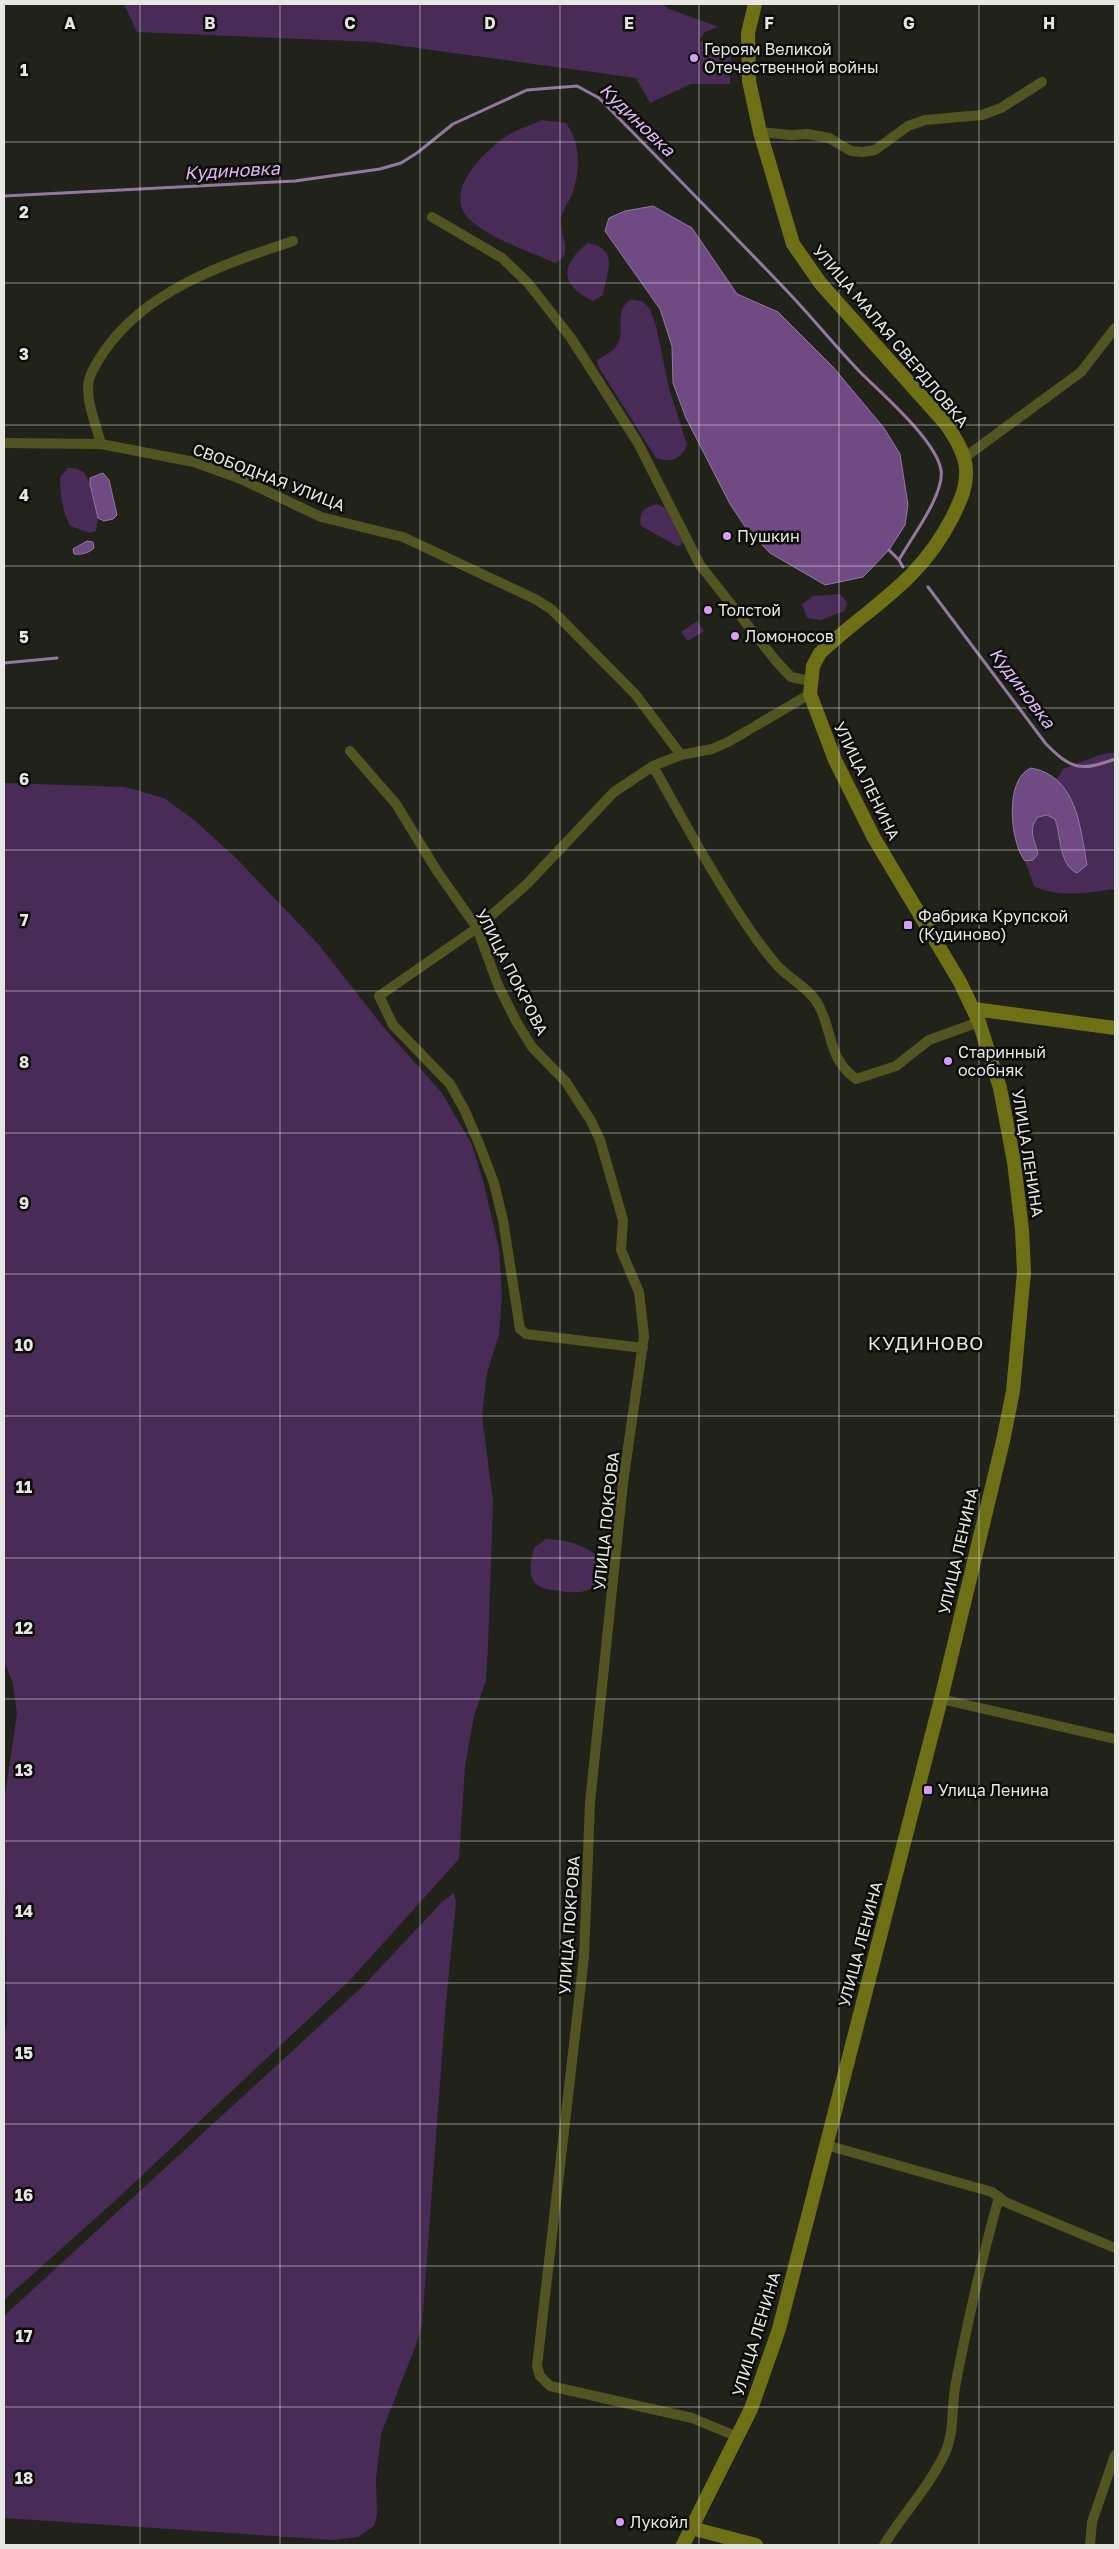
<svg xmlns="http://www.w3.org/2000/svg" width="1119" height="2549" viewBox="0 0 1119 2549" font-family="'Golos Text',sans-serif">
  <style>
    .green { fill: #482b57 }
    .water { fill: #6f4a83; stroke: #9379a0 }
    .lines { fill: none; stroke-linecap: round; stroke-linejoin: round }
    .stream { stroke: #9379a0; stroke-width: 3 }
    .street { stroke: #525422; stroke-width: 10 }
    .secondary { stroke: #6d7015; stroke-width: 14 }
    .grid { fill: none; stroke: #e6e7e2; stroke-width: 1; stroke-opacity: 0.55 }
    .poi-dot { fill: #d79bf9; stroke: #0b0b08; stroke-width: 2 }
    .labels { text-anchor: middle; stroke-width: 5; stroke-linejoin: round; paint-order: stroke }
    .poi-label { font-size: 16px; fill: #e6e7e2; stroke: #0b0b08; text-anchor: start }
    .street-label { font-size: 16px; fill: #e6e7e2; stroke: #0b0b08 }
    .water-label { font-size: 18px; font-style: italic; fill: #e0b5f9; stroke: #0b0b08 }
    .quarter-label { font-size: 19px; letter-spacing: 1px; fill: #e6e7e2; stroke: #0b0b08 }
    .grid-label { font-size: 16px; text-anchor: middle; font-weight: bold; fill: #e6e7e2; stroke: #0b0b08; stroke-width: 5; stroke-linejoin: round; paint-order: stroke }
  </style>
  <rect width="100%" height="100%" fill="#21221a"/>
  <path class="green" d="M124,4H663L667,8L718,27L705,32L699,41L731,49L730,84H691L650,103L636,78L374,42L137,32Z
    M542,120L566,123C581,144 581,169 572,194C569,202 563,209 561,218C558,234 576,253 555,263C529,251 490,239 469,219C441,191 487,148 510,134C520,128 532,125 542,120Z
    M588,243C620,249 607,272 603,295L593,301C559,285 560,265 588,243Z
    M630,300L642,301L650,309L656,326L669,388L687,445C682,459 671,463 656,458L598,366L597,360C604,356 612,352 617,345C626,331 613,312 630,300Z
    M68,468H75L84,472L90,484L98,518L96,531L90,533L70,526C62,510 60,494 60,477Z
    M658,504L666,509L682,541L681,545L677,546L641,526C638,512 645,506 658,504Z
    M840,594L847,602L845,611L821,620L807,618L802,604L813,596Z
    M697,621L704,631L688,641L681,632Z
    M1115,752V889C1090,893 1057,898 1034,886L1025,861L1033,860L1037,849C1031,838 1029,827 1037,817L1047,815L1055,819L1064,861L1067,790L1056,780L1063,769L1099,755Z
    M4,783L125,787L164,798L193,819L236,858L319,945L385,1029L442,1093L472,1145L483,1181L499,1248L502,1297L499,1335L487,1373L482,1416L493,1501L488,1648L486,1680L474,1716L465,1767L459,1859L350,1980L117,2199L4,2300V2033L7,2025L4,1802L17,1714L13,1684L5,1663Z
    M546,1539C562,1539 582,1544 595,1554C607,1587 590,1596 560,1591C551,1589 540,1590 534,1582C527,1572 532,1558 534,1548Z
    M454,1893L456,1902L446,2002L422,2325L416,2345L381,2434L376,2480L377,2514L374,2526L358,2537L333,2540L4,2518V2316L363,1986L442,1902Z"/>
  <path class="water" d="M653,206L692,228L737,294L778,312L833,367L884,428L900,454L908,505L905,525L889,550L863,577L825,585L770,553L746,528L730,504L686,418L673,383L672,346L660,309L605,231L609,218L625,211Z
    M103,473L109,480L117,515L113,519L104,521L98,518L90,484V478Z
    M87,541L93,542L94,548C89,553 81,555 74,554L73,549Z
    M1031,768C1077,776 1080,827 1087,865L1077,873C1059,865 1061,836 1055,819L1047,815L1038,817C1027,830 1035,840 1038,854L1033,860L1025,861C1010,842 1004,779 1031,768Z"/>
  <g class="lines">
    <path class="stream" d="M4,196L295,181L380,169L401,163L417,153L453,124L527,90L577,86L599,98C662,162 725,226 786,290C812,317 834,345 860,372C881,393 936,440 941,470C945,494 911,538 899,560L903,567
      M889,550L899,560
      M928,587L1046,744C1071,769 1080,772 1115,759
      M4,663L57,658"/>
    <path class="street" d="M760,132L791,135L808,134L829,138L851,151L863,152L875,150L908,126L925,120L982,115L1001,108L1042,82
      M432,217L502,258L528,283L571,338L638,443L700,565L776,661L791,677L810,681
      M4,443L101,444L194,462L241,479L321,517L403,537L535,599L551,609L635,694L681,755
      M101,444C96,424 85,400 89,380C91,371 98,361 103,353C145,290 224,264 293,241
      M964,458L1081,372L1115,328
      M350,751L396,804L437,871L477,928L498,985L516,1021L532,1047L566,1082L591,1121L600,1140L623,1220L621,1250L639,1292L644,1336L623,1483L590,1803L584,1957L537,2366L540,2376L550,2386L692,2418L738,2437
      M653,766C686,825 718,885 757,940C765,950 774,964 784,972C797,983 811,991 819,1006C834,1035 827,1057 856,1079L896,1066L929,1040L979,1022
      M643,1348L526,1334L520,1329L503,1220L494,1183L478,1141L464,1109L450,1084L393,1025L379,996L477,928L527,884L614,792L653,766L681,755L712,749L728,742L810,694
      M941,1699L1115,1739
      M826,2145L992,2192L1005,2202L1115,2248
      M884,2545C903,2514 929,2487 945,2453C955,2431 951,2405 956,2382C968,2320 982,2258 999,2197
      M1090,2545L1092,2522L1115,2455"/>
    <path class="secondary" d="M974,1009L1115,1028
      M691,2528L756,2545
      M683,2545L751,2409L779,2329L941,1699L1003,1441L1013,1391L1024,1272L1022,1230L1014,1162L1000,1088L979,1022L960,982L874,838L835,760L810,694L813,666L820,653C871,605 918,584 952,518C959,503 967,489 966,471C966,454 955,437 945,423L821,284L793,244L760,132L749,81L748,33L755,4"/>
  </g>
  <path class="grid" d="M140,4V2545M280,4V2545M420,4V2545M560,4V2545M699,4V2545M839,4V2545M979,4V2545M4,142H1115M4,283H1115M4,425H1115M4,566H1115M4,708H1115M4,850H1115M4,991H1115M4,1133H1115M4,1274H1115M4,1416H1115M4,1558H1115M4,1699H1115M4,1841H1115M4,1983H1115M4,2124H1115M4,2266H1115M4,2407H1115"/>
  <g class="poi-dot">
    <circle cx="694" cy="58" r="5"/>
    <circle cx="727" cy="536" r="5"/>
    <circle cx="708" cy="610" r="5"/>
    <circle cx="735" cy="636" r="5"/>
    <rect x="903" y="920" width="10" height="10" rx="2.5"/>
    <circle cx="948" cy="1061" r="5"/>
    <rect x="923" y="1785" width="10" height="10" rx="2.5"/>
    <circle cx="620" cy="2522" r="5"/>
  </g>
  <g class="labels">
    <g class="poi-label">
      <text x="704" y="55">Героям Великой<tspan x="704" dy="18">Отечественной войны</tspan></text>
      <text x="737" y="542">Пушкин</text>
      <text x="718" y="616">Толстой</text>
      <text x="745" y="642">Ломоносов</text>
      <text x="918" y="922">Фабрика Крупской<tspan x="918" dy="18">(Кудиново)</tspan></text>
      <text x="958" y="1058">Старинный<tspan x="958" dy="18">особняк</tspan></text>
      <text x="938" y="1796">Улица Ленина</text>
      <text x="630" y="2528">Лукойл</text>
    </g>
    <g class="street-label">
      <text transform="translate(891 336) rotate(50)" y="6">УЛИЦА МАЛАЯ СВЕРДЛОВКА</text>
      <text transform="translate(269 477) rotate(21)" y="6">СВОБОДНАЯ УЛИЦА</text>
      <text transform="translate(867 781) rotate(64)" y="6">УЛИЦА ЛЕНИНА</text>
      <text transform="translate(512 972) rotate(63)" y="6">УЛИЦА ПОКРОВА</text>
      <text transform="translate(1028 1153) rotate(81)" y="6">УЛИЦА ЛЕНИНА</text>
      <text transform="translate(606 1521) rotate(-84)" y="6">УЛИЦА ПОКРОВА</text>
      <text transform="translate(958 1551) rotate(-77)" y="6">УЛИЦА ЛЕНИНА</text>
      <text transform="translate(569 1925) rotate(-86)" y="6">УЛИЦА ПОКРОВА</text>
      <text transform="translate(860 1944) rotate(-75)" y="6">УЛИЦА ЛЕНИНА</text>
      <text transform="translate(756 2334) rotate(-73)" y="6">УЛИЦА ЛЕНИНА</text>
    </g>
    <g class="water-label">
      <text transform="translate(637 120) rotate(44)" y="6">Кудиновка</text>
      <text transform="translate(232 171) rotate(-3)" y="6">Кудиновка</text>
      <text transform="translate(1022 688) rotate(53)" y="6">Кудиновка</text>
    </g>
    <g class="quarter-label">
      <text x="926" y="1350">КУДИНОВО</text>
    </g>
  </g>
  <g class="grid-label">
    <text x="70" y="29">A</text>
    <text x="210" y="29">B</text>
    <text x="350" y="29">C</text>
    <text x="490" y="29">D</text>
    <text x="629" y="29">E</text>
    <text x="769" y="29">F</text>
    <text x="909" y="29">G</text>
    <text x="1049" y="29">H</text>
    <text x="24" y="76">1</text>
    <text x="24" y="218">2</text>
    <text x="24" y="360">3</text>
    <text x="24" y="501">4</text>
    <text x="24" y="643">5</text>
    <text x="24" y="785">6</text>
    <text x="24" y="926">7</text>
    <text x="24" y="1068">8</text>
    <text x="24" y="1209">9</text>
    <text x="24" y="1351">10</text>
    <text x="24" y="1493">11</text>
    <text x="24" y="1634">12</text>
    <text x="24" y="1776">13</text>
    <text x="24" y="1917">14</text>
    <text x="24" y="2059">15</text>
    <text x="24" y="2201">16</text>
    <text x="24" y="2342">17</text>
    <text x="24" y="2484">18</text>
  </g>
  <rect width="1119" height="2549" fill="none" stroke="#e6e7e2" stroke-width="10"/>
</svg>
